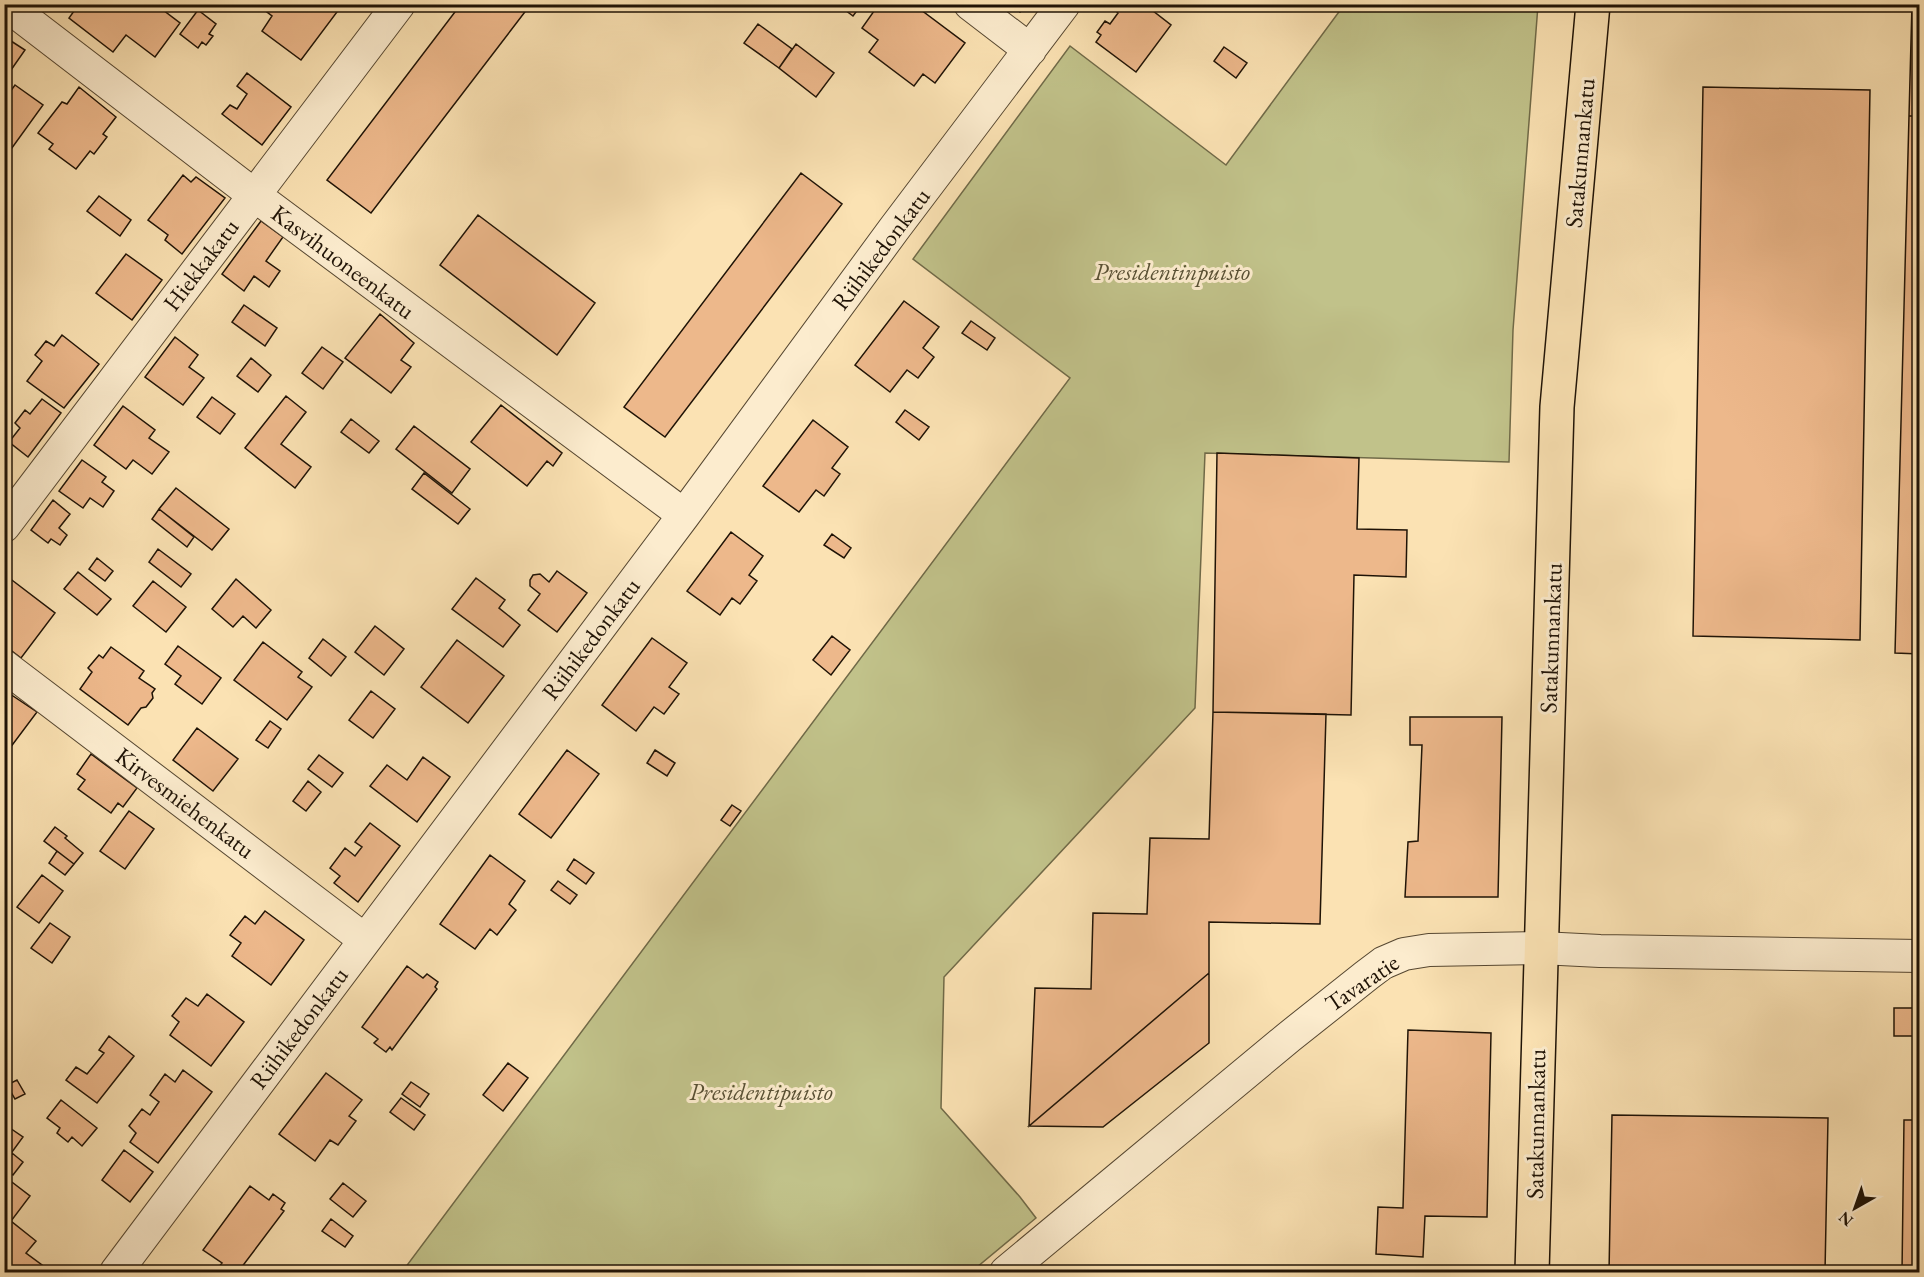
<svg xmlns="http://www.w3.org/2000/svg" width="1924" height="1277" viewBox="0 0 1924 1277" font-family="'EB Garamond',serif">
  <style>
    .green { fill: #c1c28a; stroke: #706a48; stroke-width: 1.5 }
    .building { fill: #edb88b; stroke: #1f1306; stroke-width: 1.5 }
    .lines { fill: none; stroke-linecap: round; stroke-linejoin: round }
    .minor-casing { stroke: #564731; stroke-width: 34 }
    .major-casing { stroke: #1f1306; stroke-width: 36 }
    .minor { stroke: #fcecce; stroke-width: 32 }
    .major { stroke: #fbe2b3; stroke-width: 33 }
    .labels { text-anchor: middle; stroke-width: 6; stroke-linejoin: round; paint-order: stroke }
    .street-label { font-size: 24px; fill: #1f1306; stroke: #fcecce }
    .park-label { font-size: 24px; font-style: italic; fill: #585034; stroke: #fcecce }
  </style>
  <rect width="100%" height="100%" fill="#fbe2b3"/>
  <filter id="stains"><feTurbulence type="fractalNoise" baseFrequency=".00333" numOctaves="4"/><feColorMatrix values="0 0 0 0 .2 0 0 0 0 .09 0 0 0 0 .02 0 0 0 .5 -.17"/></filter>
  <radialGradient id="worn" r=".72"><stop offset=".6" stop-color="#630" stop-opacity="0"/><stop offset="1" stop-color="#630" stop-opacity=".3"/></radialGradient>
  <path class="green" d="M1344,5H1538L1513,330L1509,462L1205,453L1195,708L944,977L941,1108L1020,1197L1036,1218L971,1272H402L1070,378L913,259L1070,46L1226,165Z"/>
  <path class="building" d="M79,4H155L180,23L155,57L126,35L113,52L69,18Z
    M266,4H327L337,12L301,60L262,31L272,16L263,9Z
    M461,4H531L371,213L327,180Z
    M837,4H862L853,16Z
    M879,4H913L965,43L935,83L923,74L914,86L869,52L878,40L862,28Z
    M1010,4H1026L1020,12Z
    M1118,4H1144L1171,25L1136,72L1096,42L1101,35L1097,32L1105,21L1110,24L1118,13L1114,9Z
    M1912,4H1920V116H1909Z
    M198,10L216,24L209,34L213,36L206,45L202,42L198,48L180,34Z
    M758,24L792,49L779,68L744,43Z
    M11,41L25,50L4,80V50Z
    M796,44L834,73L816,97L779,68Z
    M1224,47L1247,63L1236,78L1214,61Z
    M247,73L291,107L262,145L222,114L230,105L237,109L247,94L237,86Z
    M15,85L43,105L9,152L4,149V100Z
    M79,87L116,117L103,134L107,137L94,154L90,151L76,169L49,149L53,144L38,133L62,102L67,104Z
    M1703,87L1870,90L1860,640L1693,636Z
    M1909,116H1920V654L1895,653Z
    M801,173L842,204L665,437L624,407Z
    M183,175L191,182L196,177L225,198L182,254L165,240L168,235L148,220Z
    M99,196L131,220L120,236L87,211Z
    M478,215L595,303L557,355L440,265Z
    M261,221L283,237L266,261L280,271L269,287L254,276L244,291L222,274Z
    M126,254L162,280L132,320L96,293Z
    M904,301L939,327L923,348L934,357L918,378L907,370L890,392L855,365Z
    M244,305L277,328L265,346L232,322Z
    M380,314L414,343L401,360L411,367L391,393L345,358Z
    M971,321L995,338L987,350L962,333Z
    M62,335L99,364L64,408L27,381L42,361L35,355L46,341L54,346Z
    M175,337L198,355L189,367L204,378L183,405L145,377Z
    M322,347L343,362L323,389L302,373Z
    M251,358L271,375L258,392L237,376Z
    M286,396L306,412L281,444L311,467L295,488L245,448Z
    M212,397L235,414L220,434L197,417Z
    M42,399L61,413L28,457L9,442L20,428L15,423L25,410L30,414Z
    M501,405L562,453L553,466L547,461L527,486L471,442Z
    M123,406L155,430L149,438L169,452L152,474L133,460L126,469L94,445Z
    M905,410L929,427L919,440L896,422Z
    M351,419L379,441L369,453L341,432Z
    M813,420L848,447L832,468L840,474L824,496L816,490L799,512L763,486Z
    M414,426L470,469L452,493L396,449Z
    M1217,453L1359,458L1357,529L1407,530L1406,577L1354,575L1351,715L1213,712Z
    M82,460L106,477L102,482L114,491L103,507L90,498L83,508L59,491Z
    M424,473L470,509L458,524L412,489Z
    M176,488L229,529L212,550L159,509Z
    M53,500L70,514L59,528L67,535L60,545L51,539L48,543L31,530Z
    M159,509L194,537L187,547L152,519Z
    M731,532L763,556L749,575L757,581L740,604L732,598L720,615L687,591Z
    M832,534L851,548L844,558L824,545Z
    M158,549L191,574L181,587L149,562Z
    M97,558L113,571L105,581L89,569Z
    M557,571L587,593L557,632L528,610L540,594L530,586V580L533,575L540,574L549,582Z
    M78,572L111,599L97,615L64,589Z
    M4,574L55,613L21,658L4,645Z
    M476,578L505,600L499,608L520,625L503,647L452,609Z
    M236,579L271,610L256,628L243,616L233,627L212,609Z
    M153,581L186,607L166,632L133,606Z
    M375,626L404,649L384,675L355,652Z
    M832,636L850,650L831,675L813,660Z
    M652,638L687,663L669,687L679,694L664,714L654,707L636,731L602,705Z
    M323,639L346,657L331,676L309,658Z
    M457,640L504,676L468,723L421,687Z
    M263,642L302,672L298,677L312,687L287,720L234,680Z
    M178,646L221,678L202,704L175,684L181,676L165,664Z
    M111,647L144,671L139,678L155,689L152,693L153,698L146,707L141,708L128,725L80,689L92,672L88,668L99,655L103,658Z
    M371,691L395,709L373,738L349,720Z
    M7,692L37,712L4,756V695Z
    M1213,712L1326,714L1320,924L1209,922V973L1029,1126L1035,988L1091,989L1093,913L1147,914L1150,838L1209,839Z
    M1410,717H1502L1498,897H1405L1408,842L1418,841L1422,745H1410Z
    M270,721L281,729L268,748L256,740Z
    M197,728L238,759L213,791L173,760Z
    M567,750L599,774L551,838L519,814Z
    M655,750L675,763L667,776L647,763Z
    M91,754L137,788L123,807L118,803L111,813L78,789L85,780L77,774Z
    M319,755L343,773L332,787L308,769Z
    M423,757L450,777L417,822L370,786L387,765L407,780Z
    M308,781L321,792L306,811L293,801Z
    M732,805L741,811L730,826L721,820Z
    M129,811L154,829L125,869L100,851Z
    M370,823L400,846L358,902L334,883L340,876L330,868L345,848L355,856L362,847L355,842Z
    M55,827L67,836L65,838L83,853L74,864L44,841Z
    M57,851L74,864L65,875L49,863Z
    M490,855L525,881L509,904L516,910L497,935L490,929L475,949L440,924Z
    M574,859L594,873L586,884L567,870Z
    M42,875L63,891L39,923L17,907Z
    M558,881L577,895L570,904L551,890Z
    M265,911L304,940L271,985L232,956L241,943L230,935L245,916L255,924Z
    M50,923L70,937L52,963L31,948Z
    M407,966L423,978L427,974L438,982L435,987L437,989L392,1050L390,1047L386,1052L374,1043L378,1039L362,1027Z
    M1209,973V1043L1103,1127L1029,1126Z
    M207,994L244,1022L211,1066L170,1035L179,1022L172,1016L186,998L198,1006Z
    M1894,1008H1920V1036H1894Z
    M1408,1030L1491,1033L1487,1217L1425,1216L1423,1257L1376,1254L1378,1207L1403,1208Z
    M109,1036L134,1056L97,1103L66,1080L76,1067L87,1074L104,1053L99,1050Z
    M508,1063L528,1078L503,1111L483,1095Z
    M183,1070L212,1092L158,1163L130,1142L136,1133L129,1126L142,1109L150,1115L159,1102L150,1095L165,1074L175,1082Z
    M326,1073L362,1100L349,1116L356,1121L338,1145L330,1140L315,1161L279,1134Z
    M17,1080L25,1094L15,1099L7,1085Z
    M411,1082L429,1094L420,1107L402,1094Z
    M1919,1092L1920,1272H1902L1904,1120H1919Z
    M401,1098L425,1115L414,1130L390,1112Z
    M61,1100L97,1128L82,1146L72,1137L68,1142L57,1133L60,1128L47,1118Z
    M1612,1115L1828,1118L1825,1272H1609Z
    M4,1124L23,1137L4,1163Z
    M124,1150L153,1172L130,1202L102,1180Z
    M12,1153L23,1162L13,1175L4,1169V1163Z
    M4,1176L30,1196L11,1221L36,1241L26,1253L42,1265L37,1272H4Z
    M343,1183L366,1201L353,1217L330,1199Z
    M250,1186L269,1200L273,1194L285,1203L281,1209L284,1211L238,1272H225L218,1268L222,1263L203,1250Z
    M331,1219L353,1236L345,1247L322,1231Z"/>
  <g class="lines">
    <g class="minor-casing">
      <path id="minor" d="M5,4L254,195L684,515
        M970,4L1030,50
        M4,526L399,4
        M4,666L365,940
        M116,1272L684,515L894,229L1064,4
        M1006,1272L1289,1037L1367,975L1383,963L1404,954L1429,950L1541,948L1600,951L1920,956"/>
    </g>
    <g class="major-casing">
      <path id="major" d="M1532,1272L1557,407L1593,4"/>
    </g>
    <use href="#minor" class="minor"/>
    <use href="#major" class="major"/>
  </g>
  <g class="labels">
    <g class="street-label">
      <text transform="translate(1580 153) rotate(-85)" y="8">Satakunnankatu</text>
      <text transform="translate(881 249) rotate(-53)" y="8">Riihikedonkatu</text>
      <text transform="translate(343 262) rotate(37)" y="8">Kasvihuoneenkatu</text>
      <text transform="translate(201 265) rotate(-53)" y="8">Hiekkakatu</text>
      <text transform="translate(1551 638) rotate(-88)" y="8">Satakunnankatu</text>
      <text transform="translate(591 639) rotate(-53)" y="8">Riihikedonkatu</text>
      <text transform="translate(185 803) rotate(37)" y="8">Kirvesmiehenkatu</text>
      <text transform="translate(1362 983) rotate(-34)" y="8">Tavaratie</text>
      <text transform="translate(299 1028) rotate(-53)" y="8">Riihikedonkatu</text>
      <text transform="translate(1536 1124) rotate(-89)" y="8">Satakunnankatu</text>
    </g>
    <g class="park-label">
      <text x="1172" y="280">Presidentinpuisto</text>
      <text x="761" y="1100">Presidentipuisto</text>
    </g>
  </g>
  <rect width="1924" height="1277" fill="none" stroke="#fbe2b3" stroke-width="24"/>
  <rect x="6" y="6" width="1912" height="1265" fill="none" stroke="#1f1306" stroke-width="3"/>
  <rect x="12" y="12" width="1900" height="1253" fill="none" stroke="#1f1306" stroke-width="1.5"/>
  <g transform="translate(1855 1208) rotate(220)" stroke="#fcecce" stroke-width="4.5" paint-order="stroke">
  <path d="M0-4.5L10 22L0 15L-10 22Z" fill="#1f1306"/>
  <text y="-9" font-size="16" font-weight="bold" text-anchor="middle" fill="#1f1306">N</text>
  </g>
  <rect width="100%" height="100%" filter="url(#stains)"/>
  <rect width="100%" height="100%" fill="url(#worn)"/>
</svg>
